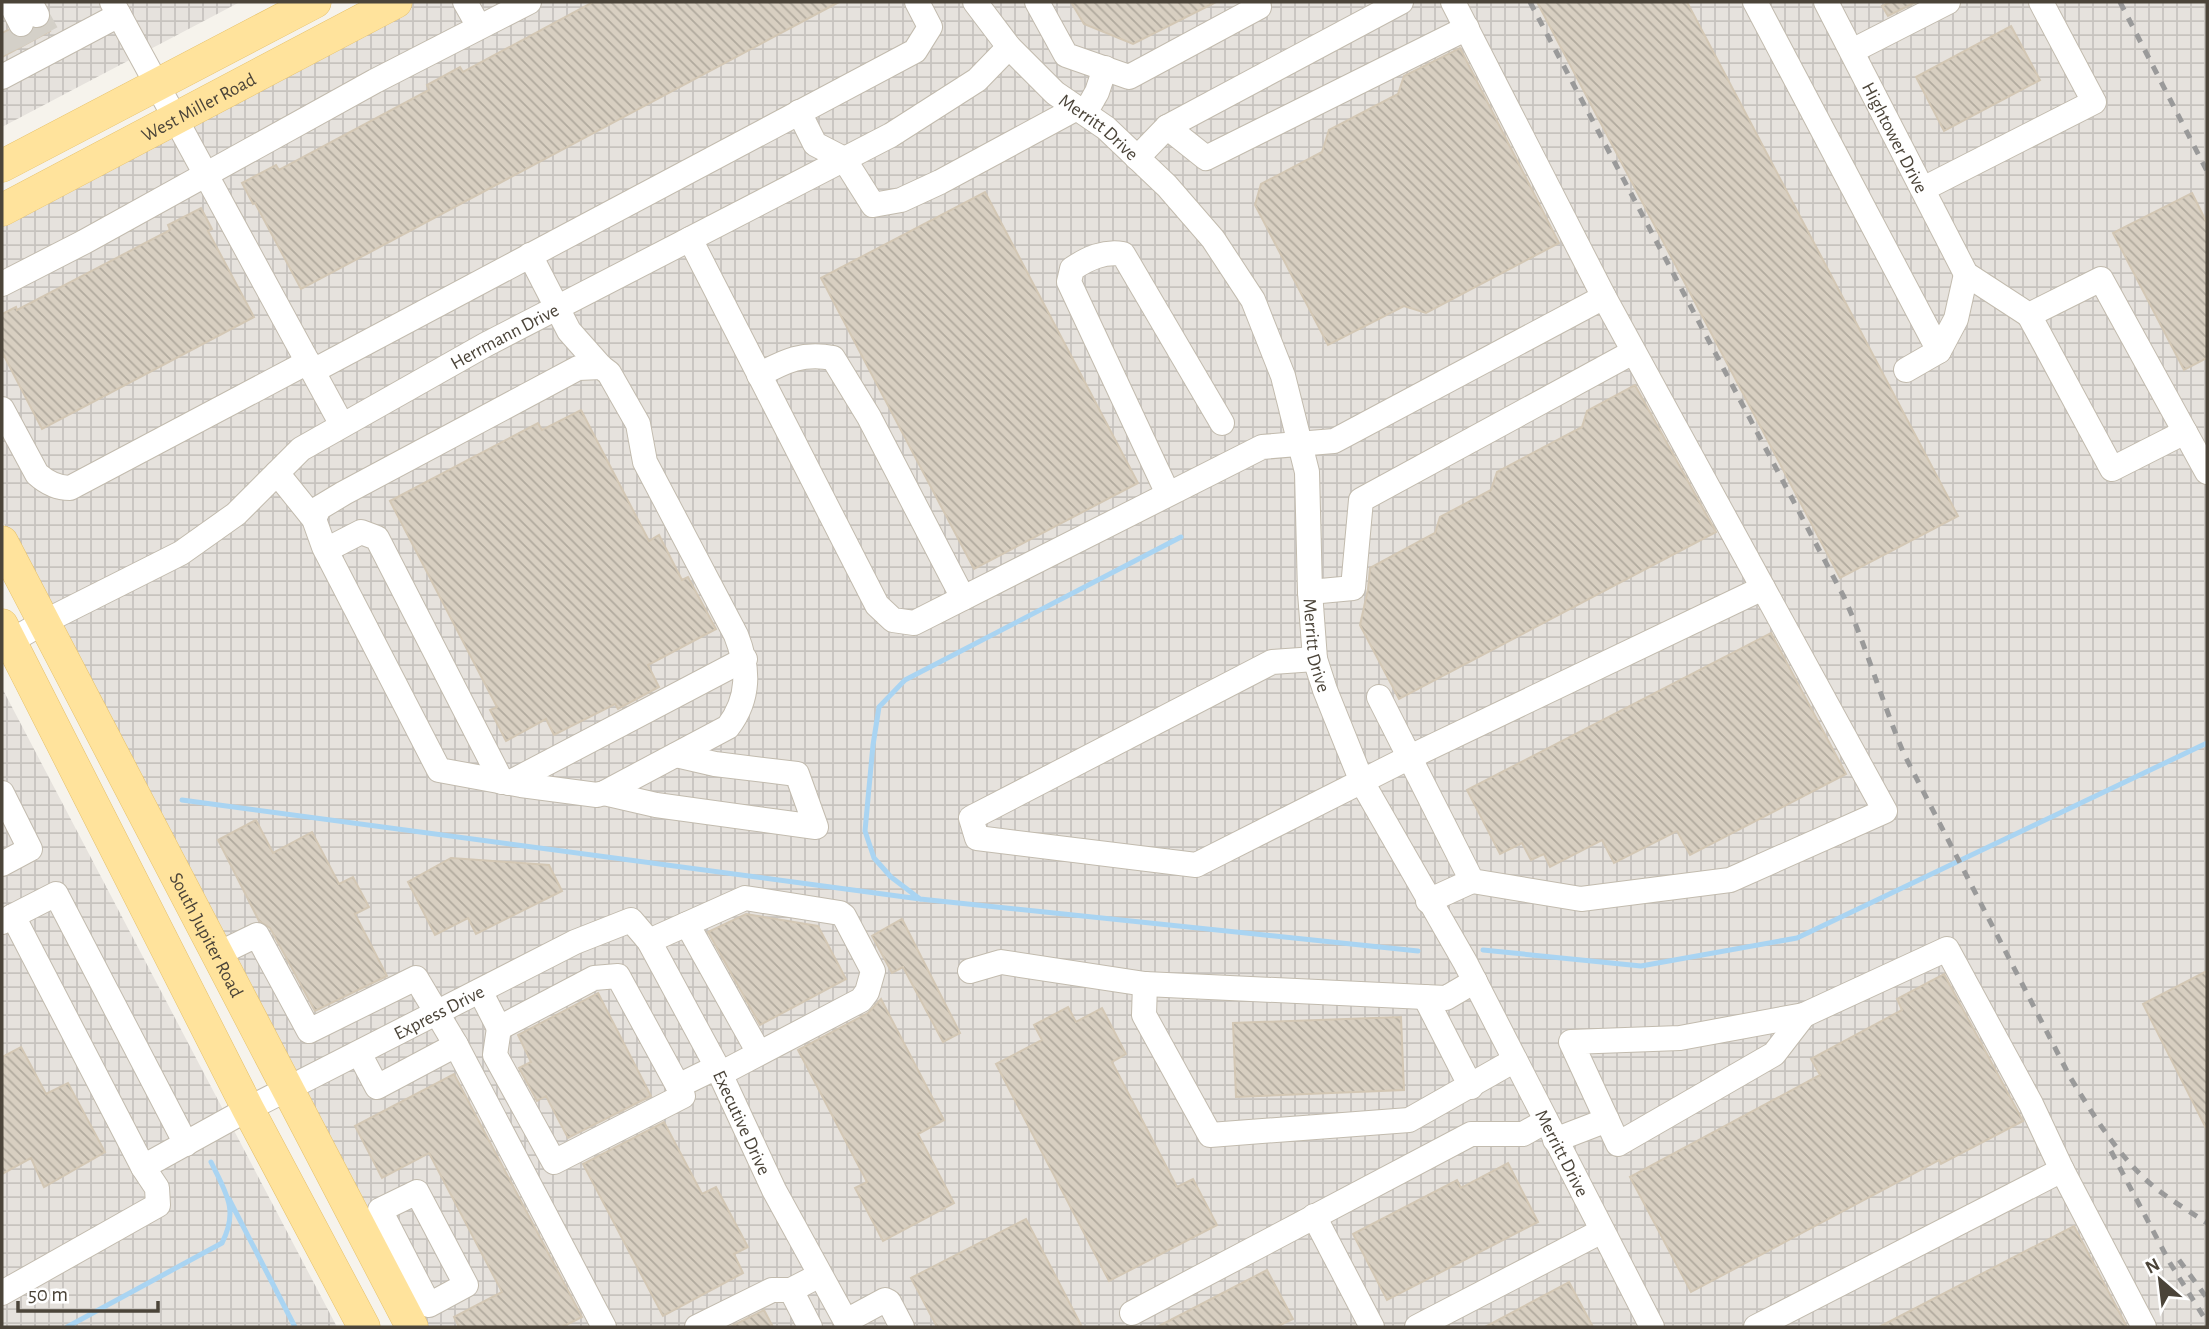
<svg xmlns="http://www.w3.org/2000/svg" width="2209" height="1329" viewBox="0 0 2209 1329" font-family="'Alegreya Sans',sans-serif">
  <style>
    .industrial { fill: url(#industrial-grid) }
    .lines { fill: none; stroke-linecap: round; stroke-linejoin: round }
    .stream { stroke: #a9d4f2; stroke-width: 5 }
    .building { fill: url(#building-back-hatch); stroke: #d3c7b4; stroke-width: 2 }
    .minor-tunnel { stroke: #d4d0c8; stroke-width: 24; stroke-dasharray: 24 12; stroke-linecap: butt }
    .minor-casing { stroke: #c2bbae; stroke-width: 26 }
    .major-casing { stroke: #e6c16a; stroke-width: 33 }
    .minor { stroke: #fff; stroke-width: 24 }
    .major { stroke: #ffe39c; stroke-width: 32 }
    .rail { stroke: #9a9a9a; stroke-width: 5; stroke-dasharray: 9 9; stroke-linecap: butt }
    .labels { text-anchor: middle; stroke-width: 6; stroke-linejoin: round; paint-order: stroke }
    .street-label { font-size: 19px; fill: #4b4439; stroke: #fff }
  </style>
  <defs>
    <pattern id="industrial-grid" width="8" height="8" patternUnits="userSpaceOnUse" patternTransform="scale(1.75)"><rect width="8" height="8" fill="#e6e2dd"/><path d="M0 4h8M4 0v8" fill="none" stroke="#c7c3be"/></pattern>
    <pattern id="building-back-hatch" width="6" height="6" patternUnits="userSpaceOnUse" patternTransform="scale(1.75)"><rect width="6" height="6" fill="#d8cfc1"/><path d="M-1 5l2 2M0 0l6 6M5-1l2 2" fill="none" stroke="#b1aa9e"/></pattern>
  </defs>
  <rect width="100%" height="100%" fill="#f6f3ec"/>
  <path class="industrial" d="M2,2H240L2,127Z
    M415,2H2207V1327H426L2,520V219Z
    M2,688L337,1327H2Z"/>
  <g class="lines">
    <path class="stream" d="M182,800L920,899L1418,951
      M920,899L891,877L874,858L865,831L873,745L879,707L905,680L1181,537
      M1483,950L1641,966L1797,938L2207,743
      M229,1199L295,1327
      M67,1327L222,1243C239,1210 226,1193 211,1162"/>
  </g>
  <path class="building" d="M593,2H839L301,289L255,203L253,204L242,183L276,165L279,170L429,90L427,85L460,67L463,72Z
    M1071,2H1216L1133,44L1084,24Z
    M1537,2H1687L1958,516L1840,578Z
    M1890,2H1916L1888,16L1882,6Z
    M47,26L50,31L2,57V33L8,30L13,37L21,39L28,37L34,29Z
    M2011,26L2040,80L1944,131L1916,77Z
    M1460,48L1559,243L1426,313L1404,306L1328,345L1255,205L1261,184L1322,152L1329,130L1398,94L1404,76Z
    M985,192L1138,483L974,569L821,278Z
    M2192,193L2207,223V358L2184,370L2113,233Z
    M201,208L212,229L208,231L254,317L42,429L2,352V314L16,307L17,310L170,230L168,225Z
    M1635,385L1716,532L1399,699L1360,625L1368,589L1370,568L1435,533L1440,517L1491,490L1497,472L1582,427L1587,411Z
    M581,410L649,541L659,535L682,580L688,577L716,629L648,665L659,687L618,709L615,704L554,735L546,719L506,741L490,710L497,707L390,501L538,423L542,430Z
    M1771,633L1846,774L1690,855L1677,831L1614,863L1602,840L1550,867L1544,854L1531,860L1522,843L1500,854L1467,790Z
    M256,820L273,853L312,832L339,884L353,877L369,907L355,914L387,976L315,1011L270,928L259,921L218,840Z
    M451,858L549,865L562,891L476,934L468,918L435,935L408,882Z
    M746,914L818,926L846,979L760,1025L708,932Z
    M902,919L960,1033L943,1042L903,967L892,973L872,936Z
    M2207,971V1130L2143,1004Z
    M1944,974L2023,1121L1941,1164L1939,1160L1691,1292L1630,1177L1820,1075L1811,1059L1902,1010L1897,999Z
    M598,993L651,1096L568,1138L546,1096L537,1101L519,1068L531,1062L518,1035Z
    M881,999L944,1120L918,1134L954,1203L883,1241L855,1188L867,1182L798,1050L868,1013Z
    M1068,1007L1076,1022L1102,1008L1126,1054L1112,1062L1177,1187L1193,1179L1217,1225L1109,1281L996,1064L1042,1040L1034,1025Z
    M1401,1017L1404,1090L1236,1097L1233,1023Z
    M21,1047L46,1094L68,1083L105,1152L44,1187L31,1158L2,1174V1057Z
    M454,1074L582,1317L562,1327H459L454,1317L502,1292L429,1153L382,1178L355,1126Z
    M664,1122L702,1194L716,1187L748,1247L734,1254L743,1273L663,1316L583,1164Z
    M1508,1163L1538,1222L1387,1300L1353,1234L1457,1180L1461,1188Z
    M1026,1219L1082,1327H937L911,1278Z
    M2074,1226L2127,1327H1879Z
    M1267,1270L1293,1319L1276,1327H1157Z
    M1569,1282L1593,1327H1485Z
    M764,1310L773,1327H730Z"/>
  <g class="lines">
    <path class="minor-tunnel" d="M37,15L47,33
      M21,24L31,42
      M2,34L11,52"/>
    <g class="minor-casing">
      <g id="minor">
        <path d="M30,2L37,15"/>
        <path d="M112,2L342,425"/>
        <path d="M465,2L479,27"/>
        <path id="s1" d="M975,2L1009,47L1055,93L1106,128L1167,186L1213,239L1253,300L1283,376L1307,472L1310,592L1315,659L1325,690L1362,782L1465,962L1652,1327"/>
        <path d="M1037,2L1066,55L1129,77L1259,7L1256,2"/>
        <path d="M1755,2L1939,351L1906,370"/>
        <path id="s2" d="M1826,2L1966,274L2029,315L2101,279L2207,472"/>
        <path d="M11,4L21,24"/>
        <path d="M1852,51L1948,2"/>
        <path d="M2,77L119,15"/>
        <path d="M799,112L815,144L844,159L873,205L901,200L940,182L1077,108"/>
        <path d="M1085,113L1097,92L1105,68"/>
        <path d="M1167,127L1206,158L1467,28"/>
        <path d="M1137,158L1167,127L1401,2"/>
        <path d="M1923,189L2094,102L2041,2"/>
        <path d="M690,239L877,605L893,620L914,623L1262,447L1334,441L1604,297"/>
        <path d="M530,255L569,331L601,367"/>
        <path d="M2,284L84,242L375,81L529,2"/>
        <path d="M2029,315L2112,469L2185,432"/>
        <path d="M1939,351L1956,319L1966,274"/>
        <path d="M313,371L915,51L930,27L917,2"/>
        <path d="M759,375C785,361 803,352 833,358L869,417L963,598"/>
        <path d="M2,409L37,474C47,483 57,488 70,488L308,362"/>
        <path d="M277,473L314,519L324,547L439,770L521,785L597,795L604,793L728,727C750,698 749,668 736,635L645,462L638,424L609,373L601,367L578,368L344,493L319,508L314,519"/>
        <path d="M1168,494L1069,282L1072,269C1088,258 1104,251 1123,254L1222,423"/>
        <path d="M326,550L361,532L377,538L502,782"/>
        <path d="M1310,592L1353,588L1361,500L1633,352"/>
        <path id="s3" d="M2,644L11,641L44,622L181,553L236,514L301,449L485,345L891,135L977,80L1009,47"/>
        <path d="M1315,659L1272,662L971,818L977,838L1196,865L1410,757L1763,588"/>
        <path d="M1379,697L1472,881L1581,899L1730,880L1885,811L1604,297L1453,2"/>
        <path d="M509,783L745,659"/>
        <path d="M2,793L30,849L2,864"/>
        <path d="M604,793L656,805L816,827L797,774L715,764L676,755"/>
        <path d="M1428,901L1472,881"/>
        <path d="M13,916L56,894L186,1144"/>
        <path d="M2,922L13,916L143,1167L157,1188L158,1205L2,1293"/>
        <path d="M687,924L759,1053"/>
        <path d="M649,941L745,898L840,913L844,916L873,971L867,992L861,1000L720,1074"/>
        <path d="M218,954L257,935L309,1031L416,978L456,1045"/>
        <path d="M970,971L1001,962L1145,984L1446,998L1475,981"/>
        <path d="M1145,984L1144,1015L1210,1135L1409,1120L1515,1060"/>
        <path d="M480,991L499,1028L594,978L618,976L678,1086L717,1067"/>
        <path d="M1425,997L1471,1087"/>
        <path d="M499,1028L495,1055L554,1162L683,1096L678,1086"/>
        <path d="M359,1053L377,1087L456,1045L604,1327"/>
        <path d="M1607,1120L1618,1144L1774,1054L1804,1015"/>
        <path d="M1555,1140L1607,1120L1571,1042L1680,1038L1804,1015L1947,949L2031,1104L2062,1170"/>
        <path id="s4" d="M143,1167L248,1109L575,942L631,920L649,941L717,1067L774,1190L849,1327"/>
        <path d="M417,1192L466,1285L429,1305L380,1210Z"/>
        <path d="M1314,1216L1372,1327"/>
        <path d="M791,1290L810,1327"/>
        <path d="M1132,1313L1471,1134H1523L1546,1121"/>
        <path d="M846,1321L885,1300L889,1302L902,1327"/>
        <path d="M697,1327L772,1290H791L820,1275"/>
        <path d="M1417,1327L1602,1231"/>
        <path d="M1756,1327L2062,1170L2144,1327"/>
      </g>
    </g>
    <g class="major-casing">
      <g id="major">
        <path d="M2,166L315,2"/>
        <path id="s5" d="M2,210L396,2"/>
        <path id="s6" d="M2,542L412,1327"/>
        <path d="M2,625L248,1109L364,1327"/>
      </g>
    </g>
    <use href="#minor" class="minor"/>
    <use href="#major" class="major"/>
    <path class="rail" d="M1530,2L1844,597C1867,648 1882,702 1904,754L2070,1077C2092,1113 2114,1149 2144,1178C2163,1196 2186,1209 2207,1223
      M2120,2L2207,171
      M2111,1151L2170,1263L2207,1322
      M2179,1260L2207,1298"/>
  </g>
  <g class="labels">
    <g class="street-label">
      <text dy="7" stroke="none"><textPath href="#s5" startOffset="222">West Miller Road</textPath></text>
      <text dy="7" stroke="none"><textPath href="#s1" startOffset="177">Merritt Drive</textPath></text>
      <text dy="7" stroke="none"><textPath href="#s2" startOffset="152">Hightower Drive</textPath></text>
      <text dy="7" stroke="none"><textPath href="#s3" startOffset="593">Herrmann Drive</textPath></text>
      <text dy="7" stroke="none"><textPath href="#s1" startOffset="765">Merritt Drive</textPath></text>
      <text dy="7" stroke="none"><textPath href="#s6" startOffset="443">South Jupiter Road</textPath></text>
      <text dy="7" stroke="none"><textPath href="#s4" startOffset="334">Express Drive</textPath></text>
      <text dy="7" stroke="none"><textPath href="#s4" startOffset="779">Executive Drive</textPath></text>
      <text dy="7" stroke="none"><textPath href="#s1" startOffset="1332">Merritt Drive</textPath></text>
    </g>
  </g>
  <rect width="2209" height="1329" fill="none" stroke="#4b4439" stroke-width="7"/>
  <g transform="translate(2160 1280) rotate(332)" stroke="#ffffff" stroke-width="5" paint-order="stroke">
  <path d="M0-5L12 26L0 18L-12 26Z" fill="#4b4439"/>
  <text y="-10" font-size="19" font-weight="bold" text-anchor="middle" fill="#4b4439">N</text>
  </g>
  <path d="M18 1301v10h140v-10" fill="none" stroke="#4b4439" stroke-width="3.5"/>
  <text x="28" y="1301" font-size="21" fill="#4b4439" stroke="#ffffff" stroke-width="5" paint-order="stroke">50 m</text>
</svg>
